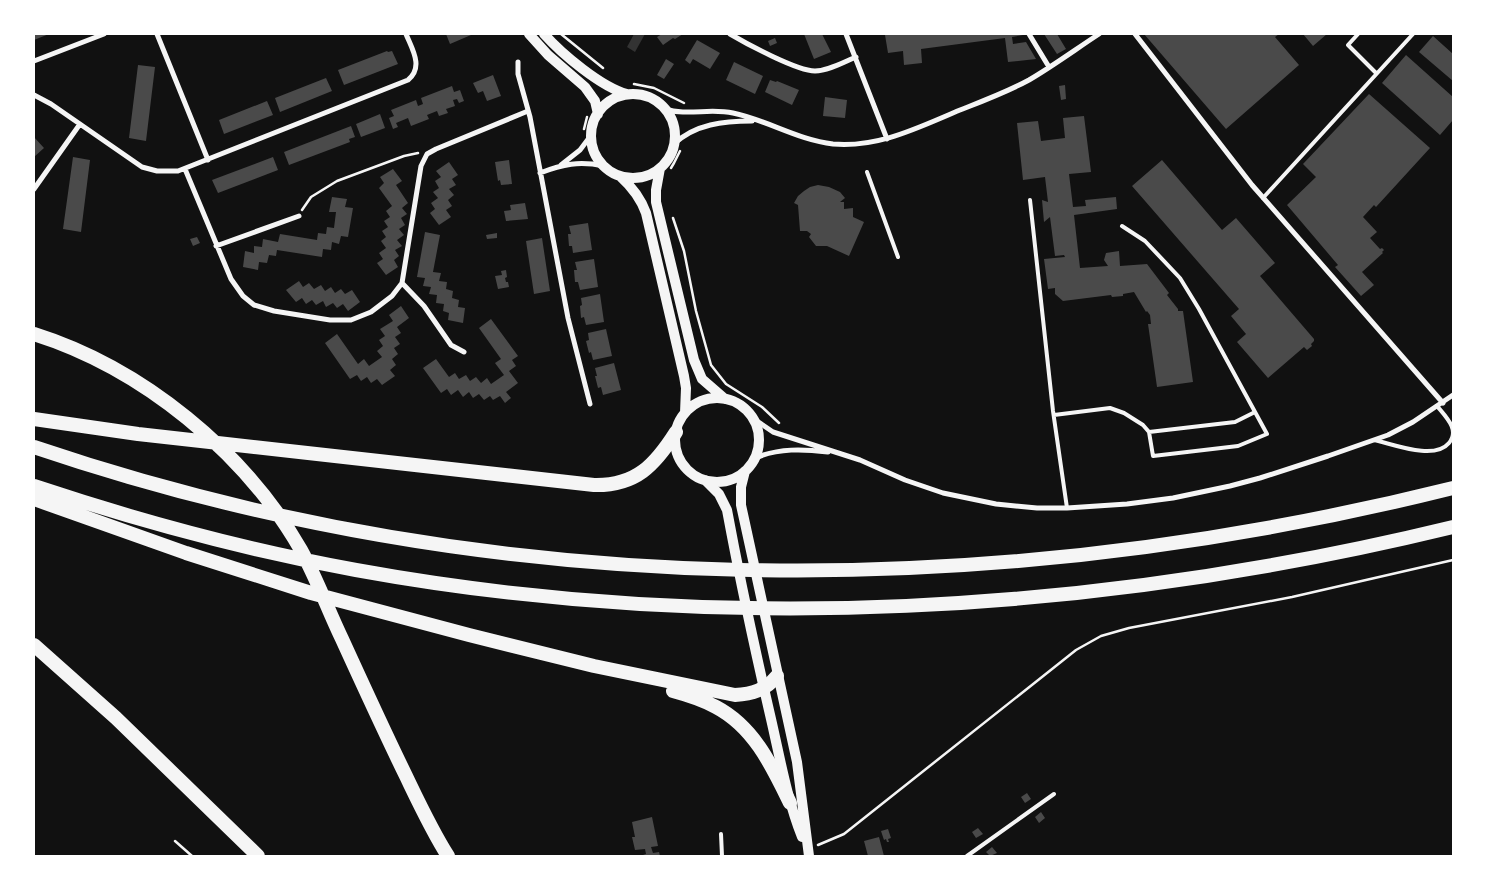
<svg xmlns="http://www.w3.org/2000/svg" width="1487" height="890" viewBox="0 0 1487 890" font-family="Ubuntu,sans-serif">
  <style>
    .water { fill: #333 }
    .building { fill: #4a4a4a }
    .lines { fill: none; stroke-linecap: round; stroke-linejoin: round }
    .path { stroke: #f5f5f5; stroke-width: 2.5 }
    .service { stroke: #f5f5f5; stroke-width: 4 }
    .minor { stroke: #f5f5f5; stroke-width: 5 }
    .secondary { stroke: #f5f5f5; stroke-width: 10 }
    .motorway { stroke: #f5f5f5; stroke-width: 14 }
  </style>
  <rect width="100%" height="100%" fill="#111"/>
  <path class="water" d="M634,34H645L635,52L627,47Z"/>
  <path class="building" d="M34,34H49L34,40Z
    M446,34H470L471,35L450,44Z
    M662,34H683L675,39L673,38L663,45L657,37Z
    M804,34H822L831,52L814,59Z
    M893,34H1022L1023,35L1012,37L1013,44L1026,42L1036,59L1008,62L1005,38L921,49L922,63L904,65L903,51L888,53L885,35Z
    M1044,34H1057L1066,49L1057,54Z
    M1144,34H1279L1275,37L1299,65L1226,129Z
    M1303,34H1327L1313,46Z
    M1433,36L1453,54V81L1419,52Z
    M775,38L777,43L770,46L768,41Z
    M697,40L720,53L710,69L693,59L690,64L685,60Z
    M387,51L388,52L392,51L398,64L344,85L338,70Z
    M1406,55L1453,97V120L1440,135L1382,83Z
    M666,59L674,64L664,79L657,75Z
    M734,62L763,76L755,94L726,80Z
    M138,65L155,67L146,141L129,138Z
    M493,75L501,96L487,101L483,91L478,93L473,83Z
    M326,78L332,91L280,112L275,98Z
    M770,80L776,82L777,81L799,90L792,105L765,92Z
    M1065,85L1066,99L1061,100L1059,86Z
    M452,86L454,92L460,90L464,101L459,103L457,99L453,100L455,106L446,109L448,113L439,116L437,111L427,115L429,119L411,126L408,118L396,123L398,127L393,129L389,118L394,116L391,110L416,100L418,106L423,104L421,98Z
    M1369,94L1430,148L1376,207L1374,205L1363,217L1377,232L1370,238L1380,249L1382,248L1384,250L1382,252L1383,253L1362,272L1374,285L1361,296L1335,267L1338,265L1287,205L1316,177L1303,164Z
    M825,97L847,100L845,118L823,116Z
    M267,101L273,115L224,134L219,120Z
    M380,114L385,128L361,137L356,124Z
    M1084,116L1091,172L1069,174L1073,207L1086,206L1085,200L1116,197L1117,209L1074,215L1080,268L1108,266L1104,260L1106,253L1119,251L1120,266L1147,264L1169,293L1167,295L1178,309V311H1183L1193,382L1157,387L1148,324H1151L1150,315L1147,311L1146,312L1134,292L1123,294V296L1112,297L1111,295L1063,301L1055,294V288L1048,289L1044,259L1065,257L1064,255L1055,256L1050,217L1044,222L1042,200L1048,202L1045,177L1023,180L1017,123L1038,121L1041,141L1065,138L1063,118Z
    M351,126L355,137L349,139L350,142L289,165L284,152Z
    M34,137L44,148L34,157Z
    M73,157L90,160L81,232L63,229Z
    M273,157L278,170L218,193L212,180Z
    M509,160L512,184L501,185L500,180L498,181L495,162Z
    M1162,160L1222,230L1236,218L1275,263L1260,276L1314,339V341L1311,344L1312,346L1307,350L1304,347L1268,378L1237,342L1246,334L1231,316L1239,309L1132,186Z
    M449,162L458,175L452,179L456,185L449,189L454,195L448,200L452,206L446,210L451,217L439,225L430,213L435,209L431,203L438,198L433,192L439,188L435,181L441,177L436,171Z
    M393,169L402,181L396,185L408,203L402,208L407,214L401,218L405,225L399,229L404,235L397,240L402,246L395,250L399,256L394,260L398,267L386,275L377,263L383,259L379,253L386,248L381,241L386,237L382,231L388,227L384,221L390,217L386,211L392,206L379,188L384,183L380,177Z
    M818,185L829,187L840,192L845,198L840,202H844V209L853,208V217L864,222L849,256L827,246H816L809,237L811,234L807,231H800L798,205L794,203L798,196L804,191L810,187Z
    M332,197L347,199L345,207L353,208L348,237L341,236L339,244L332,242L331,250L323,249L322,257L277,250L276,256L269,255L267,263L259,262L258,270L243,267L245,251L254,253V246L262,247L263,239L278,242L280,234L317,240L318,233L326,234L327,227L334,228L336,212H329Z
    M525,203L528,219L506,221L504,211L511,210L510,205Z
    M588,223L592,250L573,253L572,246H569L568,234H571L569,226Z
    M425,232L440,235L433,272L441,273L439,281L447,282L446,289L453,291L452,298L459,300L458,307L465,308L463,323L448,320L449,313L443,311L444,304L436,303L437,295L429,294L431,287L423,286L425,278L417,277Z
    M497,233V238L487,239L486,235Z
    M197,237L200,243L193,246L190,239Z
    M542,238L550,291L534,294L526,241Z
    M594,259L598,287L580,290L578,282H575L574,270H577L575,262Z
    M506,270L507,277L505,278L506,282H508L509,287L498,289L495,276L502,275L501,271Z
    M299,281L303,287L309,283L314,289L321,285L325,291L331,287L335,293L341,289L345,294L352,290L360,302L348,311L343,304L337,308L333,303L326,307L323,301L316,305L312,300L306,304L302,298L296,302L286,290Z
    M600,294L604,322L586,325L584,317L581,318L580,306L582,305L581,298Z
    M401,306L409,318L397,327L401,333L395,337L400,344L394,348L398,354L392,359L396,365L390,370L395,376L382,385L377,379L371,383L367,377L361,381L357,375L350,379L325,343L337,334L358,364L364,359L369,366L382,357L377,351L383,346L379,340L385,336L380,329L393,321L389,315Z
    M491,319L518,356L512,360L516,366L509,371L518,383L506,392L511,398L505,403L500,396L493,400L490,396L484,400L479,394L473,398L469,392L463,397L458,390L451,395L447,389L441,393L423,368L436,359L449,377L455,373L459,379L466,375L470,381L476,377L481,383L487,378L491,384L504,375L495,363L501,359L479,328Z
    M606,329L612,356L593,360L591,352L589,353L586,341L589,340L588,333Z
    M614,363L621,390L603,395L601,387L598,388L595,376H597L595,368Z
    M1027,793L1031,799L1025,803L1021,797Z
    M1041,812L1045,818L1039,823L1035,817Z
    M652,817L658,846L651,847L653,853L659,852L660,856H640L646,854L645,849L635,850L632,837H635L632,822Z
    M978,828L983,834L976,838L972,832Z
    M888,829L891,838L888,839L889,842H887L886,839L884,840L881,831Z
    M879,837L884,856H868L864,841Z
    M992,847L997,853L990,856L986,852Z"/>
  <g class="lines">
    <path class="path" d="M561,34L603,68
      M634,84L654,88L684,103
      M584,129L587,117
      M671,168L674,163L680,151
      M302,210L311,197L337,181L404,156L418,153
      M673,218L684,251L696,311L711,365L726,384L762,407L779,423
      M175,841L192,856
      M818,845L844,834L1076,650L1101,636L1129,628L1292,597L1453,560"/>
    <path class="service" d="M1358,34L1348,45L1376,73
      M867,172L898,257
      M1263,198L1413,34
      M1030,200L1053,411L1067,508
      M1054,415L1110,408L1124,413L1143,425L1149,432L1153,456L1238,446L1267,434L1199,309L1180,278L1145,241L1122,226
      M1149,432L1235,422L1255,412
      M1374,440C1393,444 1434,461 1449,443C1460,430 1446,417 1437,406
      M721,834L722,856
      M967,856L1054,794"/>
    <path class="minor" d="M157,34L208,160
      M730,34C747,44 797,71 815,71C828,71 844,62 856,57
      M846,34L887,139
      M1029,34L1049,67
      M1135,34L1252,185L1443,403
      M34,61L104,34
      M518,62V74L530,117L568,318L590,404
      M34,95L51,104L142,167L157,171H178L408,80C424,67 412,49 406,34
      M665,109C687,116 710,108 733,113C767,120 798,140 833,144C879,148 919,127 960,110C983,101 1007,92 1029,80C1053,66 1076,49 1099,34
      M674,144C695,124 724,121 752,121
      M561,165L580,150L592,134
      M185,169L231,279L243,296L254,305L274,311L330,320H351L371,312L392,296L402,283L421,166L427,154L436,149L528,111
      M540,173C563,164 579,161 604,166
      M34,189L80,124
      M216,246L299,216
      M402,283L424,306L451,345L464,352
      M754,419L773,432L860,460L905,480L943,493L996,504L1037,508H1067L1127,504L1173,498L1230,486L1260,478L1328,456L1388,435L1413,422L1453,395
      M755,458C779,448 803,449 828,452"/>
    <path class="secondary" d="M529,34L548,55L585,87L595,101L598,114
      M544,34C562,54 601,87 627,94
      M591 136a42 42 0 1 1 84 0a42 42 0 1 1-84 0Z
      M660,168L656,190V202L694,360L702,379L725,399
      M620,176C631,186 641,199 646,213L684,376L686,388L685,413
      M675 440a42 42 0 1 1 84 0a42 42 0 1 1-84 0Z
      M745,471L741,487V505L797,762L809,856
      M705,480L719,494L727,510C740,580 755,650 771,719C780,758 787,799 802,837"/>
    <path class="motorway" d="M34,334C142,368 245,452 301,550C317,579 328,610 342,639C363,685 384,731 406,776C419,803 432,831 448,856
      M34,419L138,434L594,485C636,486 655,465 676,432
      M34,447C494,603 984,605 1453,488
      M34,486C139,521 246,550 356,570C719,636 1095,614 1453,527
      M34,499L186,553L311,593L469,635L594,666L735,695C752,694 766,690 777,676
      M34,645L116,718L258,856
      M673,691C688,695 703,700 716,707C754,727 772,766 790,803"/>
  </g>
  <rect width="1487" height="890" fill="none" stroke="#ffffff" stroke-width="70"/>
</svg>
